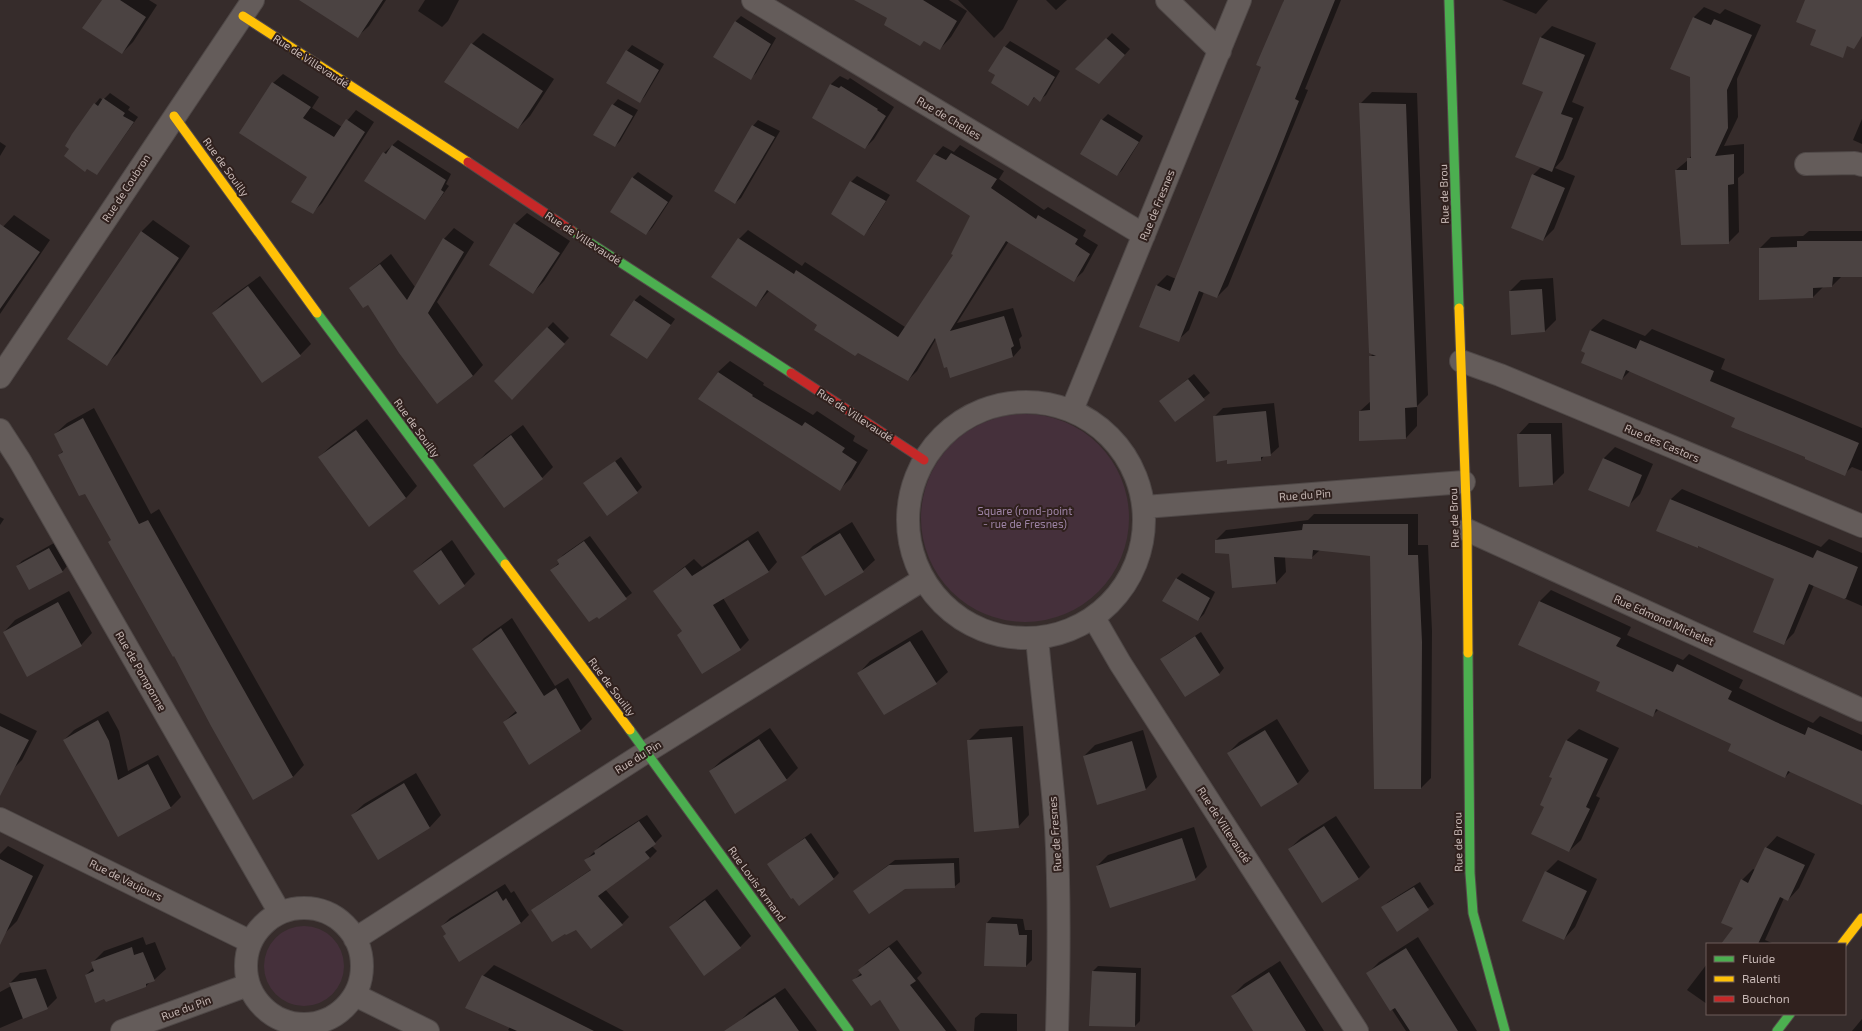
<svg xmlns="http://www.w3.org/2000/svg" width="1862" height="1031" viewBox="0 0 1862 1031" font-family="'Exo 2',sans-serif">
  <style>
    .green { fill: #45303b }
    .shadow { fill: #0007 }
    .building { fill: #4b4342 }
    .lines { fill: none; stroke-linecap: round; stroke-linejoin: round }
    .street-casing { stroke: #4f4847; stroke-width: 24 }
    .fast-casing { stroke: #534948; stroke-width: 11 }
    .slow-casing { stroke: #534948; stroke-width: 11 }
    .jam-casing { stroke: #534948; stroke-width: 11 }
    .street { stroke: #645c5a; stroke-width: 22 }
    .fast { stroke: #4caf50; stroke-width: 9 }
    .slow { stroke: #ffc107; stroke-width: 9 }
    .jam { stroke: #c62828; stroke-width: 9 }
    .labels { text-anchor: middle; stroke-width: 4; stroke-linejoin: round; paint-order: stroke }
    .street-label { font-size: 11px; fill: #c7b8b5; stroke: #30211e }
    .park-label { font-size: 11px; fill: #9e84a6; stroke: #30211e }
  </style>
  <rect width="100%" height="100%" fill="#362c2b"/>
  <path class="green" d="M921 518a104 104 0 1 1 208 0a104 104 0 1 1-208 0Z
    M264 966a40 40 0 1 1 80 0a40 40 0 1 1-80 0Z"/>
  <path class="shadow" d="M103,0H149L157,5L133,42L122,53Z
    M329,0H386L369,26L357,37Z
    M425,0H459L448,21L442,27L418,11Z
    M861,0H949L967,11L951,37L940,49L925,40L920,45L889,18Z
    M958,0H1018L1003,29L994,38Z
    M1046,0H1067L1056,10Z
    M1284,0H1341L1305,89L1308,90L1228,286L1217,297L1204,292L1189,330L1178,340L1157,285L1167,275L1176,279L1262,66Z
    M1502,0H1548L1536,14Z
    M1704,7L1720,14L1725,9L1761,25L1737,79L1738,117L1724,146L1744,144V173L1738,178L1739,232L1728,243L1676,170L1688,160L1692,155L1693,18Z
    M741,16L776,38L756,73L750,79L735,22Z
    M1552,26L1596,43L1572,102L1584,107L1563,159L1555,168L1575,176L1554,229L1543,240L1533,175L1541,167L1544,92L1541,37Z
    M483,33L554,79L530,116L518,128L472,44Z
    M1112,33L1130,49L1099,83L1077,69Z
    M1010,41L1060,71L1046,95L1040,100L1035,97L1028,104L997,75L990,71L1005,47Z
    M632,45L664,64L645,96L640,102L627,51Z
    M283,74L319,97L312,108L342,127L356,110L374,122L322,203L313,212L309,177L273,83Z
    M840,76L848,80L850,78L894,107L874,139L865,148L813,117L831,84Z
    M1372,92L1417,93L1428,395L1417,406V426L1406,438L1360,411L1371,401L1370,357L1373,354L1360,104Z
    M110,93L130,107L128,110L138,117L97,174L95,104L100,98L103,100Z
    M618,99L638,110L620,141L615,146L613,105Z
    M1108,114L1143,136L1122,170L1117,175L1102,120Z
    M1862,119V144L1853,140Z
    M758,120L780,131L741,198L735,203L753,126Z
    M398,140L451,174L446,184L449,186L425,219L384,153Z
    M0,142L6,146L0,156Z
    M960,145L1004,171L999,179L1044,210L1048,207L1086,230L1083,236L1098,245L1083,272L1074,280L1009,241L957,323L1013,308L1022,336L1019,339L1021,348L1013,357L936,339L917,371L908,380L819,325L769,291L756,306L713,277L739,239L748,230L802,266L805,262L905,327L954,255L972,215L935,155L943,146L954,152Z
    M638,172L673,196L652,228L646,234L633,177Z
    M857,176L890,195L869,229L864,234L851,182Z
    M527,213L570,241L544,281L533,293L515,224Z
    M14,215L50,240L0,314V230Z
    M153,220L190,246L118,353L107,364L69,339L142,231Z
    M454,228L474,242L437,302L483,365L473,376L437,403L368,304L350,288L391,254L415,287L444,239Z
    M1809,231H1862V276H1842L1832,286L1823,287L1813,297L1760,248L1771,237L1803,236Z
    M260,276L311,344L300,355L213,313L224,302Z
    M1553,278L1556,320L1545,331L1510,291L1521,280Z
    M640,295L675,319L647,358L634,301Z
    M1603,319L1645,336L1652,329L1725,359L1721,369L1862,428V471L1852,467L1844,474L1807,457L1736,417L1630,371L1622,379L1582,350L1591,330Z
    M553,322L569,338L518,393L496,381Z
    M730,361L764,383L763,385L813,415L817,411L855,436L853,441L868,450L851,478L839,490L700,399L718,372Z
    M1194,374L1210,393L1175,421L1160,401Z
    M1274,403L1279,447L1270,455L1264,456L1261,460L1214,417L1223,408Z
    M94,408L151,514L159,509L304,765L293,777L112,539L85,492L59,455L63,451L55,434L67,423Z
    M367,419L417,486L406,498L319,457L331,446Z
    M1529,423H1562L1564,473L1553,484L1518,435Z
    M523,425L553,467L542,478L475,465L486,453Z
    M1615,447L1653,464L1640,494L1628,506L1603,459Z
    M621,457L642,487L637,492L584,484Z
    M1682,489L1821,547L1829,539L1862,553V606L1814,585L1794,633L1783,644L1775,579L1699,545L1698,547L1658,531L1671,499Z
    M1314,514H1418V545H1428L1432,631L1431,778L1421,788H1375L1371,555L1320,550L1311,558L1285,557L1286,572L1276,583L1230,553L1216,540L1226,530L1308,520Z
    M0,517L4,519L0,525Z
    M852,522L875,560L863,571L802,557L813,546Z
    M758,531L777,562L769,571L723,598L749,640L740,649L683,630L654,591L694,559L702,567Z
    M590,536L632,593L599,618L551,570L559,563L558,561L563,555Z
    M452,540L475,574L464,585L414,571L426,560Z
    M54,543L67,566L62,572L17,566L22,561Z
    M1182,573L1215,592L1204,614L1198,620L1176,579Z
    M1551,590L1631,627L1627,635L1683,660L1689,654L1743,680L1739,688L1787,711L1813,723L1820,716L1862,735V804L1791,771L1785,777L1733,743L1659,709L1652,716L1601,682L1520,644L1540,601Z
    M69,591L92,633L81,645L4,632L15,620Z
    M512,618L555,686L568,678L592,719L581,730L529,763L504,722L516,711L473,650L484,638Z
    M922,630L948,672L936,683L859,673L870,661Z
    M1201,632L1224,668L1219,674L1161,659L1167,654Z
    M108,711L119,731L128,771L158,755L181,797L171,807L118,835L64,740L74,730Z
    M0,713L37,731L22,760L13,769L0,768Z
    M1277,719L1309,771L1298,783L1262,806L1228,753L1239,742Z
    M1023,726L1029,815L1018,827L968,741L980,729Z
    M770,728L798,768L787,779L736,813L710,771L722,760Z
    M1579,729L1619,748L1596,796L1600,798L1581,840L1569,851L1545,806L1554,778L1550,776L1567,740Z
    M1143,730L1157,777L1146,789L1098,803L1084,756L1095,745Z
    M416,773L441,815L430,827L378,859L352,815L364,804Z
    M647,815L662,836L652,846L657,851L650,858L605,889L629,917L622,924L592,947L576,929L533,911L540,904L592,869L586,860L602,844Z
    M1336,816L1370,867L1358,879L1289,849L1301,838Z
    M1194,827L1207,867L1195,879L1097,866L1108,855Z
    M811,833L839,873L833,879L769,864Z
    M1777,836L1815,854L1799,888L1788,900L1784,898L1765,940L1772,943L1723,944L1735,928L1742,880L1753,869L1756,870L1766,848Z
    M8,846L44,865L17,921L6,932L0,929V854Z
    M959,858L960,882L954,887L854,891L895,860Z
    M1558,860L1597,879L1575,927L1564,939L1546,872Z
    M1420,882L1434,904L1397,930L1383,907L1388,902Z
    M505,884L511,893L514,891L529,915L521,923L447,934L442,926L450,918Z
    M717,889L751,936L740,947L670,927L682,916Z
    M992,917L1023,919L1025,930H1032V960L1026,966L985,965L987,923Z
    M143,937L146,945L155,942L166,969L154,980L150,982L146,986L86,975L94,967L93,962L104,951Z
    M1418,937L1477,1031H1406L1368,973L1379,962Z
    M897,940L922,973L917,978L957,1031H901L880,999L854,980L861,973L860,970L866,963Z
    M1280,961L1324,1031H1254L1232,996L1244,984Z
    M1707,964V1004L1687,990Z
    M494,965L624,1031H510L508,1030L510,1027L483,976Z
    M1098,966L1141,968L1140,1021L1135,1026L1093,971Z
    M46,969L57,998L47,1008L0,1028V992L11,986L10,983L20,973Z
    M785,988L817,1031H746L739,1022L749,1012Z
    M981,1013L1017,1014V1031H974L975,1018Z
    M1862,1019V1031H1852Z"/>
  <path class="building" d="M102,0H120L146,17L122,54L82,28Z
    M299,0H383L358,38Z
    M854,0H923L957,21L940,50L924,41L920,46L884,25L887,18Z
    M1284,0H1335L1295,99L1299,101L1276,159L1217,298L1199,291L1179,342L1139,327L1156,285L1170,291L1261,67L1256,65Z
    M1805,0H1862V36L1854,49L1847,46L1843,58L1810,45L1816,30L1796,22Z
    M1693,17L1711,25L1714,19L1752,35L1727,90L1728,128L1715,156L1734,154V184L1728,185L1729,244L1681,245L1675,170H1687V158H1691L1690,77L1670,69Z
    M735,21L771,44L751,80L713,57Z
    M1540,37L1585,55L1561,114L1573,118L1552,172L1515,157L1543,92L1522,84Z
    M1106,38L1125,55L1099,84L1075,69Z
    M471,43L543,91L518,129L444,82Z
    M1004,46L1055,77L1040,102L1034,97L1028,106L991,83L995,75L988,71Z
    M626,50L659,70L640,103L606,83Z
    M272,82L311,107L303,118L334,137L346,119L365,132L313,214L291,202L307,177L239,133Z
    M830,84L839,88L841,86L878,109L877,110L886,116L865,149L812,118Z
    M103,98L125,113L123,116L134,122L97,175L87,169L85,172L64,156L69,149L65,146L72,134L94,103L98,106Z
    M1359,103L1406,104L1417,407L1405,408L1406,439L1359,441V411L1370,410L1369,356H1376L1369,353Z
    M612,104L633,116L615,147L593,135Z
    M1101,119L1139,142L1117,176L1080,154Z
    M752,125L775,137L735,204L714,191Z
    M392,145L446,180L441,190L444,192L425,220L364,181L383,152L386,154Z
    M951,153L997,179L991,188L1036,219L1038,215L1078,239L1075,244L1090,254L1074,282L1006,241L950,331L1004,316L1014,346L1011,348L1013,357L950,378L947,367L944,368L935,338L908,381L858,353L855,356L814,330L817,325L767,290L756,307L711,277L738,238L794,274L796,270L898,337L953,255L951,254L970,216L916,181L934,154L946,160Z
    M1532,174L1565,188L1543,241L1511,228Z
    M632,177L668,202L646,235L610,212Z
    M850,181L886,201L864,236L831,214Z
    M514,223L560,253L533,294L489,265Z
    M0,224L40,252L0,309Z
    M141,231L179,258L107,366L67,339Z
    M443,238L464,252L428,313L473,376L437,404L399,353L368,305L363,308L349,288L380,264L407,300Z
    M1797,241H1862V277H1833L1832,287L1813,288V298L1759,300V248L1797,247Z
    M248,286L301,356L262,383L212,313Z
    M1542,289L1545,332L1511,335L1509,291Z
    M634,300L671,325L647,359L610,335Z
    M547,327L565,344L512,400L494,381Z
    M1590,330L1636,349L1640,340L1714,371L1710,381L1859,443L1845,476L1805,459V457L1731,427L1735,418L1626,370L1622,380L1581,363L1585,353L1581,351Z
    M718,372L753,395L752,396L802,426L805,422L845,448L842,452L857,462L840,491L698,399Z
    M1188,379L1205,400L1175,422L1159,401Z
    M1266,411L1271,456L1261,457V461L1227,464V460L1216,462L1213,416Z
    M83,418L139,524L148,520L293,777L253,800L211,726L174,656L173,657L108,542L111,540L85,494L79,496L58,455L63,452L54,434Z
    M356,430L406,498L369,527L318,457Z
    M1517,434H1551L1553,485L1519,487Z
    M511,435L543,479L504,508L473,465Z
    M1603,458L1642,475L1629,507L1588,490Z
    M615,461L638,493L607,516L583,483Z
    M1670,499L1813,558L1817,550L1858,567L1846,598L1844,599L1809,584L1784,645L1753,632L1774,579L1698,546V548L1656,531Z
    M1303,524H1408V555H1418L1422,642L1421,789H1374L1370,556L1313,550L1312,559L1274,557L1276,584L1232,588L1229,554L1215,553V540L1302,530Z
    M840,533L864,572L825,596L801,557Z
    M748,540L769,572L713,605L741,650L702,674L677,635L682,631L653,591L685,567L692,576Z
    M584,541L627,599L599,619L597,617L589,622L550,570L559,564L557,560Z
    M49,548L63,572L29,590L16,566Z
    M441,550L465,586L439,605L413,571Z
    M1176,578L1210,598L1198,621L1162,601Z
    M1539,601L1621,638L1616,646L1673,672L1677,664L1732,691L1728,699L1776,722L1805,735L1808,727L1862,751V805L1788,771L1785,778L1728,751L1731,744L1656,709L1653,717L1596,691L1600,682L1518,645Z
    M58,602L82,646L27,677L3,632Z
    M501,628L544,696L556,688L581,731L529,765L503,722L517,713L472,649Z
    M1195,636L1220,675L1185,697L1160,659Z
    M910,641L937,684L884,715L857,673Z
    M98,720L109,741L118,780L148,764L171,808L118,837L63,740Z
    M0,726L29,740L0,796Z
    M1265,730L1298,784L1261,807L1227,753Z
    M1012,737L1019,828L974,832L967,740Z
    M759,739L787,780L735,814L709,771Z
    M1566,740L1608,759L1586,807L1590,809L1569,852L1531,834L1544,807L1540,805L1552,778L1549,777Z
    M1132,741L1146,790L1097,805L1083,756Z
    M404,783L430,828L378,860L351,815Z
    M639,821L656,844L645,852L650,858L598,896L623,925L591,949L576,930L566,935L565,934L552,942L531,910L591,870L584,860L595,854L594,851Z
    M1324,826L1359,879L1322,903L1288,849Z
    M805,838L834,879L799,906L793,898L791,899L767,864Z
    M1182,838L1196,880L1110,908L1096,866Z
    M1765,847L1805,865L1788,901L1780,897L1758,944H1721L1733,928L1721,923L1741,879L1748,883Z
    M0,859L33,876L0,945Z
    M954,863L955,888L905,889L869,914L853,891L889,865Z
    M1545,871L1587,891L1564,940L1522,921Z
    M1414,887L1429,910L1397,932L1381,907Z
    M497,891L503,901L506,898L521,923L459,962L443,936L446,934L441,926Z
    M705,900L741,948L704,976L669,927Z
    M986,923L1017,924L1019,935H1027L1026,967L984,966Z
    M132,947L134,955L143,952L155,981L146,984V987L106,1002L104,999L95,1003L85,975L94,971L91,962Z
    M889,947L916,981L910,985L946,1031H900L880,1000L871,1006L852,980L862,975L858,970Z
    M1406,948L1458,1031H1410L1395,1008L1390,1011L1366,973Z
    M1092,971L1136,973L1135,1027L1089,1026Z
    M1269,972L1292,1009L1306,1031H1253L1231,996Z
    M482,975L594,1031H517L465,1008Z
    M36,978L48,1009L23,1019L9,983Z
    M775,997L799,1031H724Z"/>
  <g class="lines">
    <g class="street-casing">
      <path id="street" d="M753,0L1144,235
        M1167,0L1220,51
        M1806,164L1855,163L1862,165
        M1461,361L1500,375L1862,526
        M0,377L253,0
        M908 520a118 118 0 1 1 236 0a118 118 0 1 1-236 0Z
        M1072,410L1240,0
        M0,430L20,461L280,913
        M1145,507L1464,482
        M1467,530L1862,710
        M1094,618L1120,663L1357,1031
        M1037,638C1043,702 1051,765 1056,828C1060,896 1059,963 1057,1031
        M0,819L251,942
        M246 966a58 58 0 1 1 116 0a58 58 0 1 1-116 0Z
        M355,939L646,752L924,579
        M355,995L428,1031
        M122,1031L248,985"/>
    </g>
    <g class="fast-casing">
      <path id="fast" d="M1449,0L1459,308
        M572,231L791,373
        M317,313L505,564
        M1468,653L1470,873L1473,913L1505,1031
        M630,730L849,1031
        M1777,1031L1790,1014"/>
    </g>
    <g class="slow-casing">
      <path id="slow" d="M243,16L468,162
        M174,116L317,313
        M1459,308L1467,530L1468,653
        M505,564L630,730
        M1842,944L1862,918"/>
    </g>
    <g class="jam-casing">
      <path id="jam" d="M468,162L572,231
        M791,373L924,460"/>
    </g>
    <use href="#street" class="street"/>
    <use href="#fast" class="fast"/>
    <use href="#slow" class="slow"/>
    <use href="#jam" class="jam"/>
  </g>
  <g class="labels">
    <g class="street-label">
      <text transform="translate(311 61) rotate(33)" y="4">Rue de Villevaudé</text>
      <text transform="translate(949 118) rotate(31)" y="4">Rue de Chelles</text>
      <text transform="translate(226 167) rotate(54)" y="4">Rue de Souilly</text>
      <text transform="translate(126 188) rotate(-57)" y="4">Rue de Coubron</text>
      <text transform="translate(1444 194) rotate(-92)" y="4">Rue de Brou</text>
      <text transform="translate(1157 205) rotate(-68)" y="4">Rue de Fresnes</text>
      <text transform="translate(583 238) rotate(33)" y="4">Rue de Villevaudé</text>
      <text transform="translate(855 415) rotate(33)" y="4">Rue de Villevaudé</text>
      <text transform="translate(417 428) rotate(54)" y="4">Rue de Souilly</text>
      <text transform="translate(1662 443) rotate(23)" y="4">Rue des Castors</text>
      <text transform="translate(1305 495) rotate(-4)" y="4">Rue du Pin</text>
      <text transform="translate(1454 518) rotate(-92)" y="4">Rue de Brou</text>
      <text transform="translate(1664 620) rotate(24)" y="4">Rue Edmond Michelet</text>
      <text transform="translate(141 671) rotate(60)" y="4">Rue de Pomponne</text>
      <text transform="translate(612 687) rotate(53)" y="4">Rue de Souilly</text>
      <text transform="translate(638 757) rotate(-32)" y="4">Rue du Pin</text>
      <text transform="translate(1224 825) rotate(57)" y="4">Rue de Villevaudé</text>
      <text transform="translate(1055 834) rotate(-94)" y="4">Rue de Fresnes</text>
      <text transform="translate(1458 842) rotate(-91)" y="4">Rue de Brou</text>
      <text transform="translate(126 880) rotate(26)" y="4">Rue de Vaujours</text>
      <text transform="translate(757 884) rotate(54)" y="4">Rue Louis Armand</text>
      <text transform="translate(186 1008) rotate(-20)" y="4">Rue du Pin</text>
    </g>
    <g class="park-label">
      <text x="1025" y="515">Square (rond-point<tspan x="1025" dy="13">- rue de Fresnes)</tspan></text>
    </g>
  </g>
  <rect x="1706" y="943" width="140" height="72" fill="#30211e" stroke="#6c5d5a"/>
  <rect x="1714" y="956" width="20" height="6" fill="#4caf50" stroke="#6c5d5a"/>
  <text x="1742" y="963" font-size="12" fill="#c7b8b5">Fluide</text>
  <rect x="1714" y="976" width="20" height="6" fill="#ffc107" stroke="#6c5d5a"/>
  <text x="1742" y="983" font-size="12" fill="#c7b8b5">Ralenti</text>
  <rect x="1714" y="996" width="20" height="6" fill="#c62828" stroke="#6c5d5a"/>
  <text x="1742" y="1003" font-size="12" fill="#c7b8b5">Bouchon</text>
</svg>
